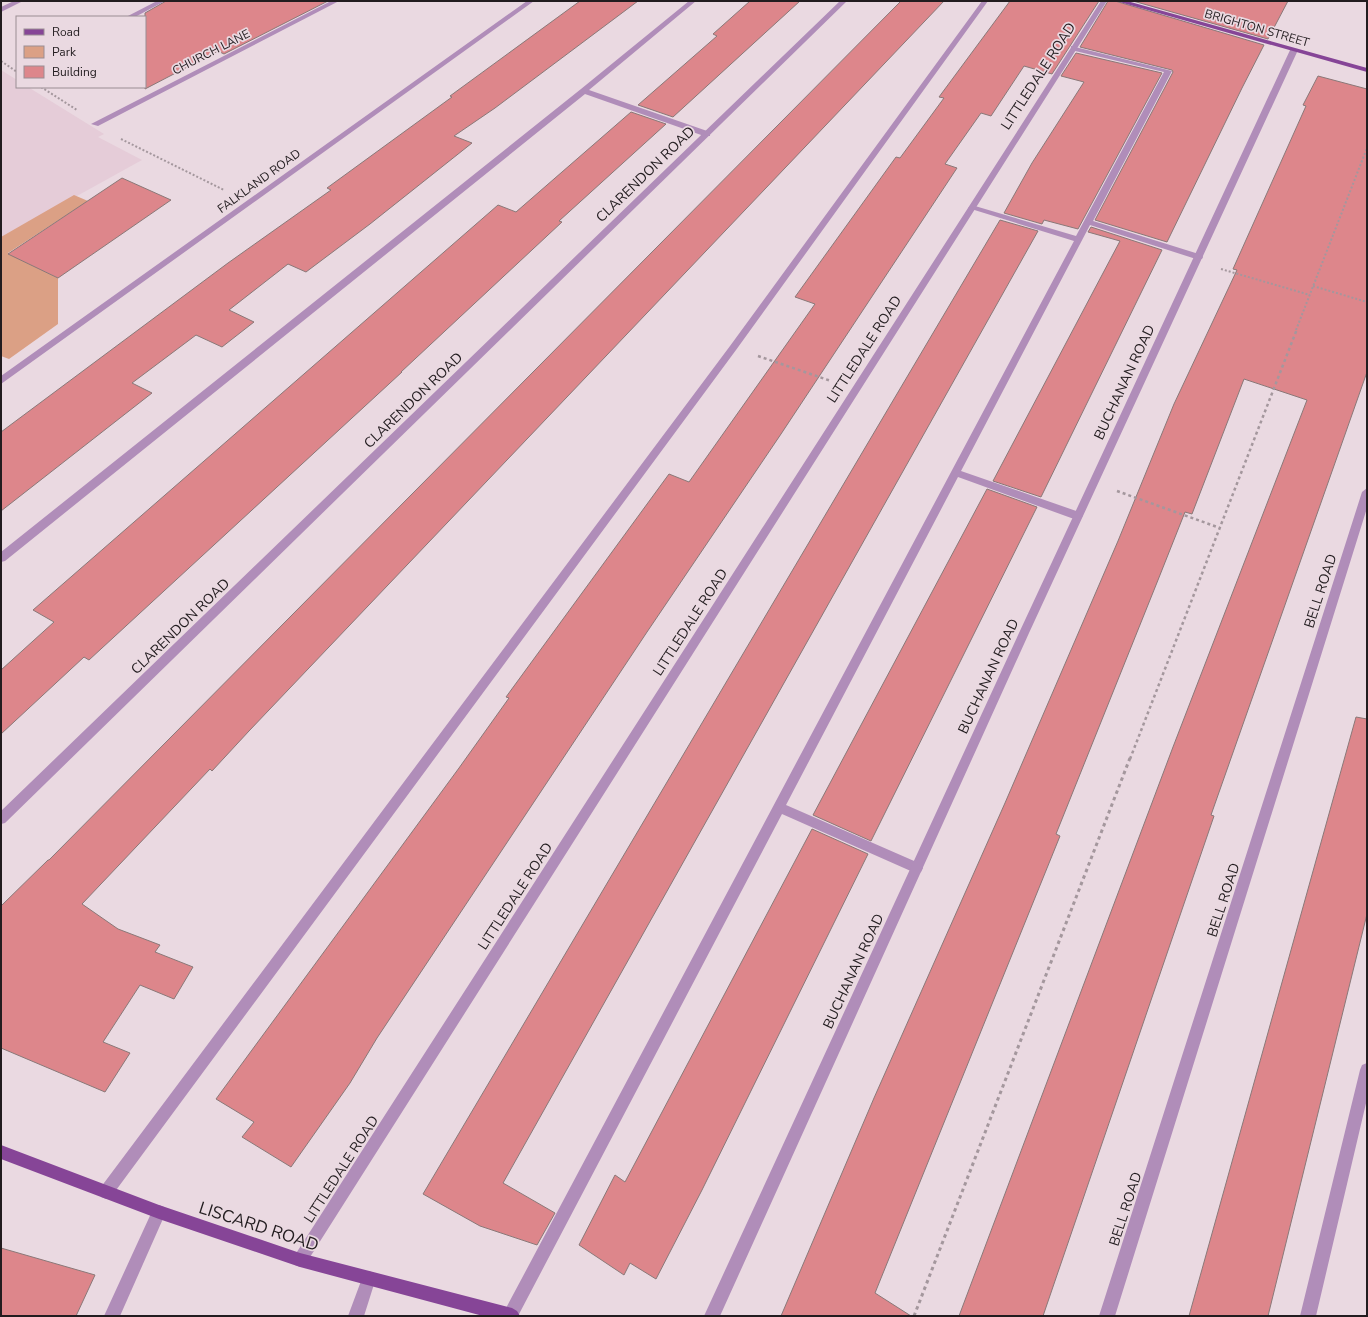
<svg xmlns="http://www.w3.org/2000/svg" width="1368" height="1317" viewBox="0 0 1368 1317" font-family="'Nunito Sans',sans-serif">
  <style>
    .built { fill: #e5ccd8 }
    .green { fill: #dba085 }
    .building { fill: #dd868b; stroke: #8a7878 }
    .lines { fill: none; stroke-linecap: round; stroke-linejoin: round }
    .path-far2 { stroke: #a4979d; stroke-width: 2; stroke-dasharray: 2 2; stroke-linecap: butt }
    .path-far1 { stroke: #a4979d; stroke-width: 2.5; stroke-dasharray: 3 3; stroke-linecap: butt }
    .path { stroke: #a4979d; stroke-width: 3; stroke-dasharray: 3.5 3.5; stroke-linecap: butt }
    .service { fill: #b08db9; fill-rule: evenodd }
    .minor { fill: #b08db9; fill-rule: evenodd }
    .tertiary { fill: #b08db9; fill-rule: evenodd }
    .primary { fill: #864597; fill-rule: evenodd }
    .labels { text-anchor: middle; stroke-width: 3.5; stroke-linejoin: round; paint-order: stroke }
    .far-street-label { font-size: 12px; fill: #221c1f; stroke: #ead9e1 }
    .street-label { font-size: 14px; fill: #221c1f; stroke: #ead9e1 }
    .near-street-label { font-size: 17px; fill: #221c1f; stroke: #ead9e1 }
  </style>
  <rect width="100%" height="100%" fill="#ead9e1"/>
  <path class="built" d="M1,70L17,80V87H28L104,134L98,137L142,160L1,238Z"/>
  <path class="green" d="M74,195L88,201L8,253L58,278V324L9,359L1,356V237Z"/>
  <path class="building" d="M166,1H328L224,54L218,51L145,89V13Z
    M580,1H638L495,108L454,136L472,143L370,224L306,272L288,264L229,310L254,322L222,347L196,335L132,383L152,393L1,511V432L228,263L331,190L327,188L452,97L450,96Z
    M750,1H800L673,117L638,105L717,36L713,34Z
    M901,1H944L249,731L212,771L210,769L82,904L118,929L160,945L155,952L193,967L174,999L140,985L103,1042L130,1053L105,1092L1,1048V906L48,860H49Z
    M1010,1H1099L1052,74L1024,66L991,116L981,113L945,164L957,168L781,434L647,632L377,1038L350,1083L291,1167L242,1137L254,1122L216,1099L459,768L509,698L506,697L669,474L689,482L815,304L795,297L896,157L900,158L944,98L939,97Z
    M1108,1H1115L1264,45L1242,88L1167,242L1095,220L1173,72L1172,70L1080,47Z
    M1133,1H1288L1268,39Z
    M1076,53L1162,73L1078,229L1044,220L1042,224L1004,213L1032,163L1084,82L1061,76Z
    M1318,76L1367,89V372L1211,815L1214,816L1043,1316H959L1173,747L1307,400L1244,379L1192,514L1185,512L1158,580L1056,834L1060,836L875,1293L911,1316H781L874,1098L1005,803L1118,541L1174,404L1237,270L1233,269L1306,106L1303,105Z
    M631,112L666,124L559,221L562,222L401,372H402L89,660L84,657L1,734V670L54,622L33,610L498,205L516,212Z
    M122,178L171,200L58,278L8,254Z
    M1000,220L1038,231L503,1183L555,1213L537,1245L480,1226L423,1194Z
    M1091,227L1162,250L1041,497L993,481L1120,241L1088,232Z
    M987,489L1037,507L871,841L813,815Z
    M1356,717L1367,719V914L1268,1316H1189Z
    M812,829L868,854L702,1190L656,1279L630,1263L624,1275L579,1245L615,1175L625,1182Z
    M1,1248L95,1275L76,1316H1Z"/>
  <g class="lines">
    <path class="path-far2" d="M1,61L17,72
      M41,87L77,110
      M121,139L224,190
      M1221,269L1310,295
      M1313,286L1367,302
      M1296,330L1367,148"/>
    <path class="path-far1" d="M758,356L831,381
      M1117,491L1220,528
      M1130,759L1297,329"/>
    <path class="path" d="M914,1316L1130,758"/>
    <path class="service" d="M689,1H696L589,90L710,132V136H704L585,94L5,561L1,562V552L581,89Z
      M982,1H988L736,350L111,1197L106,1199L101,1197L99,1192L101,1187L730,346Z
      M1071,46L1172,71L1093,221L1202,255L1203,257L1202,259H1196L1090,225L961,471L1082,513L1083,516L1078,520L1074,519L958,477L786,805L921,864L923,868L921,872L917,874L913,872L782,814L518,1316H503L505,1310L1074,241L968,208L972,206H975L1076,236L1164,72L1071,50Z
      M1367,1063V1099L1316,1316H1300L1360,1070L1362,1065Z
      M369,1271L374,1273L376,1278L364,1316H348L364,1273Z"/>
    <path class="minor" d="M157,1H165L135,17H126Z
      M331,1H339L98,126L91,124Z
      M527,1H534L1,384V376Z
      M840,1H847L5,823L1,824V811Z
      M1101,1H1107L305,1265L300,1267L295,1265L293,1260L295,1255Z
      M1291,48L1298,50L1029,633L720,1316H704L1019,633Z
      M1367,488V508L1115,1316H1099L1362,492Z
      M159,1205L164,1207L166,1212L120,1316H104L154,1207Z"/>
    <path class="tertiary" d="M14,1H23L1,12V7Z"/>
    <path class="primary" d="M1116,1H1127L1367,68V72Z
      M1,1145L159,1205L300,1253L512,1308L517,1311L520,1316H483L300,1267L159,1219L1,1159Z"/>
  </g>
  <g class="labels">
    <g class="far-street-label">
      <text transform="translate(1257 28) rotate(16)" y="4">BRIGHTON STREET</text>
      <text transform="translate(211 52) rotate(-27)" y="4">CHURCH LANE</text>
      <text transform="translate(259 181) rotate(-36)" y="4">FALKLAND ROAD</text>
    </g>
    <g class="street-label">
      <text transform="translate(1038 76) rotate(-57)" y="5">LITTLEDALE ROAD</text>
      <text transform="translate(645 174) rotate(-44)" y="5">CLARENDON ROAD</text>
      <text transform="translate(864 349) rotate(-57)" y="5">LITTLEDALE ROAD</text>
      <text transform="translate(1124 382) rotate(-65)" y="5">BUCHANAN ROAD</text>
      <text transform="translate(413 400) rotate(-44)" y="5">CLARENDON ROAD</text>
      <text transform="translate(1320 591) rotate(-72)" y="5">BELL ROAD</text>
      <text transform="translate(690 622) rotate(-57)" y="5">LITTLEDALE ROAD</text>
      <text transform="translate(180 626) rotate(-44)" y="5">CLARENDON ROAD</text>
      <text transform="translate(988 676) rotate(-65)" y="5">BUCHANAN ROAD</text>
      <text transform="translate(515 896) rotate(-57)" y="5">LITTLEDALE ROAD</text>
      <text transform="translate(1223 900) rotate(-72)" y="5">BELL ROAD</text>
      <text transform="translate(853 971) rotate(-65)" y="5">BUCHANAN ROAD</text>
      <text transform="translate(341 1169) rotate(-57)" y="5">LITTLEDALE ROAD</text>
      <text transform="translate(1125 1209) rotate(-72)" y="5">BELL ROAD</text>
    </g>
    <g class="near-street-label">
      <text transform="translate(259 1226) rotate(18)" y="6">LISCARD ROAD</text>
    </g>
  </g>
  <rect width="1368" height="1317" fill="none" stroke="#221c1f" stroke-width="4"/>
  <rect x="16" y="16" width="130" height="72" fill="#ead9e1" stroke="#9a8d93"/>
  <rect x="24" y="29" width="20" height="6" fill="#864597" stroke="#9a8d93"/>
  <text x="52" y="36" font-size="12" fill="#221c1f">Road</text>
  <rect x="24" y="46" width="20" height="12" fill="#dba085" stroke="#9a8d93"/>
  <text x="52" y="56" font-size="12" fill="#221c1f">Park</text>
  <rect x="24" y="66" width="20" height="12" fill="#dd868b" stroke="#9a8d93"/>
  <text x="52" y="76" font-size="12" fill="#221c1f">Building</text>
</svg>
